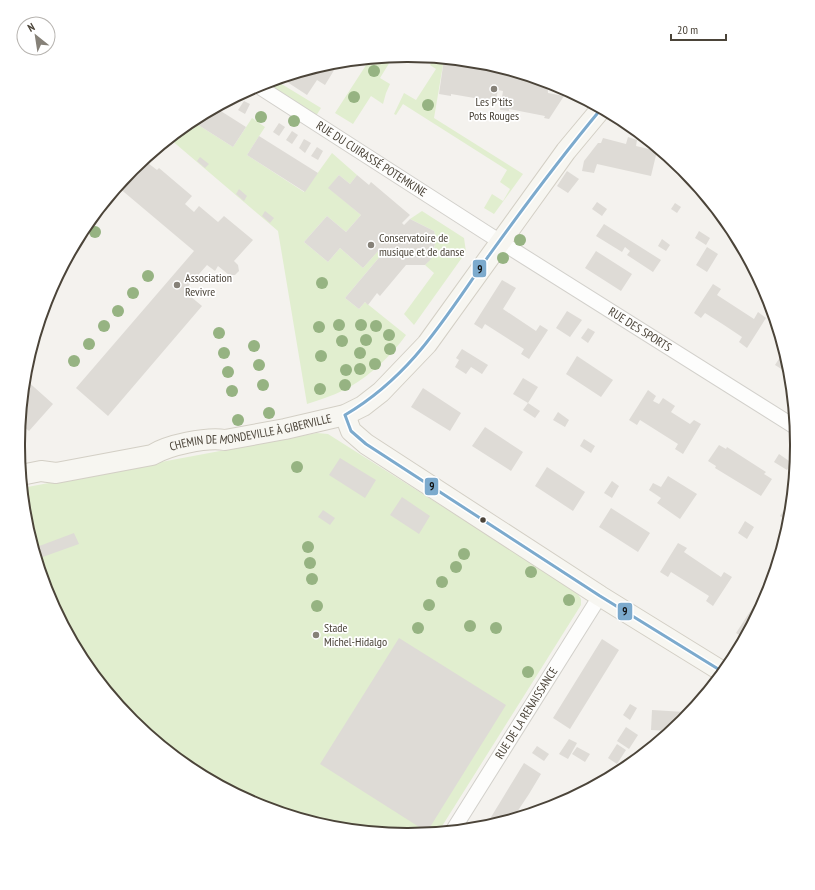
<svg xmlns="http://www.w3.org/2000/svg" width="815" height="890" viewBox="0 0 815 890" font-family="'PT Sans Narrow',sans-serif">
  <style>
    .green { fill: #e1eecf }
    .building { fill: #dedbd6 }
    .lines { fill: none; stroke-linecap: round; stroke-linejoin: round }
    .street-casing { stroke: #d2d0cb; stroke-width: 16 }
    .secondary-casing { stroke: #d3cfc5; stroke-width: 22 }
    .street { stroke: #fdfdfc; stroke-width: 14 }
    .secondary { stroke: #f7f6f1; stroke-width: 20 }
    .bus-1-casing { stroke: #fff; stroke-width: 6 }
    .bus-1 { stroke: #7caacd; stroke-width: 3 }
    .tree { fill: #96b382 }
    .poi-dot { fill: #868178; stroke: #fff; stroke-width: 1.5 }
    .bus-dot { fill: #4b4439; stroke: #fff; stroke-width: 1.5 }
    .labels { text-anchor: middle; stroke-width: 3.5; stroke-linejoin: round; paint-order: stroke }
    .poi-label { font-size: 12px; fill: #4b4439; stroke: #fff; text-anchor: start }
    .street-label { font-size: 12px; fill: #4b4439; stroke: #fff }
    .rim { fill: none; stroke: #4b4439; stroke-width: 2 }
    .line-badge { stroke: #fff; stroke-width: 1.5 }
    .pale-badge-label { font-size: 11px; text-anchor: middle; font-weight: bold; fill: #111 }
  </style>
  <rect width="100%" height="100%" fill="#f4f2ee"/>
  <path class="green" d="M393,57L380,78L390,84L386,93L383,104L371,96L353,124L335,113L370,59Z
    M435,58L444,59L434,118L523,174L494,214L484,208L492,194L503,201L510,189L500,182L507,170L403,104L396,115L394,114L404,93L416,100L436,69L430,65Z
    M275,80L321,108L316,116L267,84Z
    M252,118L265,127L247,155L304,192L332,153L357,175L350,184L339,175L329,188L361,215L346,232L327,216L304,242L328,262L340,248L363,268L379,250L382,254L345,298L359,309L365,302L406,335C391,356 368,378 344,390C332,396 319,400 307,404L278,231L170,139L192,121L233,147Z
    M422,211L464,238L466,252L414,325L404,314L434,273L425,265C434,256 437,244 434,231L410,219Z
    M317,433L328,434L576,591L581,599V605L439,831L407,834L331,827L258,805L191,769L132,720L84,661L48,594L25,521L22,488Z"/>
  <path class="building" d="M444,59L484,63L547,82L548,93L564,96L549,119L544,118L545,116L509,109V111L500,110L503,91L498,90L495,105L486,103V100L451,94V96L439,94Z
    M331,63L336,67L325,85L317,80L307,95L281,78Z
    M238,96L232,106L226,102Z
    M244,101L250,104L245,114L238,110Z
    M216,108L246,127L233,147L192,121Z
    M279,123L285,127L279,136L273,132Z
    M292,131L298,135L292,144L286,140Z
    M259,136L318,173L305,192L247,155Z
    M628,137L637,140L636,146L657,151L651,176L597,164L594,173L582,171L584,161L598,143H601L603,138L626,144Z
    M304,139L311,143L305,153L299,148Z
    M317,147L323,151L318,160L311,156Z
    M200,157L209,164L205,168L197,161Z
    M144,160L157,170L159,168L192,196L185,204L194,212L199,206L218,222L224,216L253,240L234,261L238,265L239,271L235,275H229L218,266L215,271L207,265L184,291L202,306L108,416L76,388L194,251L118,187L132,169Z
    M567,171L579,179L568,193L557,186Z
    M339,175L350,184L357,175L369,185L371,182L410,215L402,223L404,225L410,219L434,231L436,240L431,259L425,265H406L380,296L377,293L368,305L365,302L359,309L345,298L382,254L379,250L363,268L340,248L328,262L304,242L327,216L346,232L361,215L328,188Z
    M239,189L247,196L244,201L236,194Z
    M705,196L715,209L702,201Z
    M597,202L607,209L602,216L592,209Z
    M675,203L681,207L677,213L671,209Z
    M265,211L274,218L270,223L262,216Z
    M604,224L661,260L653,272L627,255L630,251L625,247L622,252L596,236Z
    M699,231L710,238L706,245L695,238Z
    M662,239L670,245L666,251L658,246Z
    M707,247L718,254L707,272L696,265Z
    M596,251L632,274L621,291L585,268Z
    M502,280L516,288L503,309L536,331L540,325L548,330L529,359L521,354L524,349L485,324L482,329L474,324Z
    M713,284L721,289L717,295L754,319L758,312L766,318L747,348L739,342L742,337L724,325L705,313L701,318L694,313Z
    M567,311L582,320L570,337L556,328Z
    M588,328L595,332L588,343L581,338Z
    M462,349L488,365L482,374L471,367L466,374L455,367L459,360L456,358Z
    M784,351L789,366L786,365L783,370L775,365Z
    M577,356L613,380L601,397L566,374Z
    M523,378L538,387L528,403L513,394Z
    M25,379L53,404L29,431L20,424Z
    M423,388L461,413L450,431L411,407Z
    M648,390L656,396L653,401L659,404L663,398L675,406L671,412L690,424L694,420L701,424L683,454L675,449L678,444L640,420L637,425L629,420Z
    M528,403L540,411L535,418L523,410Z
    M558,412L569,420L565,427L553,420Z
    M485,427L523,452L511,471L472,446Z
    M584,439L595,446L591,453L580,446Z
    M719,445L726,449L727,447L766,472L764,474L772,479L761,496L715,468L716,466L708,461Z
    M779,454L792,463L787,470L774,462Z
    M340,458L376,480L365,498L329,475Z
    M547,467L585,492L573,511L535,486Z
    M668,476L697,494L680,519L657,503L661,498L649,490L653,483L661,487Z
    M612,481L619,486L612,498L604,493Z
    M402,497L430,516L419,534L390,515Z
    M792,497L790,518L788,521L780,516Z
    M611,508L650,533L638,552L599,527Z
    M323,510L335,518L330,525L318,517Z
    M745,521L754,527L747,539L738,533Z
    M74,533L79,544L37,559L34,548Z
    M678,543L687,548L684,552L721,577L724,572L732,577L713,606L706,601L709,596L671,572L668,577L660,572Z
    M761,595L765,598L744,638L736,633Z
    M399,638L506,705L427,832L320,764Z
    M602,639L619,650L570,729L553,718Z
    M630,704L637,708L630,720L623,715Z
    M652,710L685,712H690L670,731L651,730Z
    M626,727L638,735L629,749L617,741Z
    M569,739L577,743L568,759L559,754Z
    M617,744L626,750L617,764L608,758Z
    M537,746L549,754L544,761L532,753Z
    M577,747L590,754L585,762L572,754Z
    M524,763L541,774L529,794L513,818L485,827Z"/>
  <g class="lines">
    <g class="street-casing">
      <g id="street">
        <path id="s1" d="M258,86L485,232L795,427"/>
        <path id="s2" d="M453,830L600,596"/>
      </g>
    </g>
    <g class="secondary-casing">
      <g id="secondary">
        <path d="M345,415L351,431L366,444L600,596L723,672"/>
        <path id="s3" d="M21,475L41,471L56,473L152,455C168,445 206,437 225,440L285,429L345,415L363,406L381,392L427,344L566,151L601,109"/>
      </g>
    </g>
    <use href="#street" class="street"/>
    <use href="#secondary" class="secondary"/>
    <g class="bus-1-casing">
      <path id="bus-1" d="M345,415L351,431L366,444L600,596L723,672
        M345,415C414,374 445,317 490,254C526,204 562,156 601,109"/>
    </g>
    <use href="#bus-1" class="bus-1"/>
  </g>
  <g class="tree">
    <circle cx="374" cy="71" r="6"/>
    <circle cx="354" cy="97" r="6"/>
    <circle cx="428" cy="105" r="6"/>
    <circle cx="261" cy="117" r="6"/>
    <circle cx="294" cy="121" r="6"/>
    <circle cx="95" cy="232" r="6"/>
    <circle cx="520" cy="240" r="6"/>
    <circle cx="503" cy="258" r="6"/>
    <circle cx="148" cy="276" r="6"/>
    <circle cx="322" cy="283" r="6"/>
    <circle cx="133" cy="293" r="6"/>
    <circle cx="118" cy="311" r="6"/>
    <circle cx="339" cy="325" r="6"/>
    <circle cx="361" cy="325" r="6"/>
    <circle cx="104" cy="326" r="6"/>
    <circle cx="376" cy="326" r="6"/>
    <circle cx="319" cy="327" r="6"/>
    <circle cx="219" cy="333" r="6"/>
    <circle cx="389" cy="335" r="6"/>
    <circle cx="366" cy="340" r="6"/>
    <circle cx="342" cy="341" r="6"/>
    <circle cx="89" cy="344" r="6"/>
    <circle cx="254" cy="346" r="6"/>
    <circle cx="390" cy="349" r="6"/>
    <circle cx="224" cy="353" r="6"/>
    <circle cx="360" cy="353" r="6"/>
    <circle cx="321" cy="356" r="6"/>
    <circle cx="74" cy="361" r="6"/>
    <circle cx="375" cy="364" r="6"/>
    <circle cx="259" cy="365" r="6"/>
    <circle cx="360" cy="369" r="6"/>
    <circle cx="346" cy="370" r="6"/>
    <circle cx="228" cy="372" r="6"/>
    <circle cx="263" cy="385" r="6"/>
    <circle cx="345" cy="385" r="6"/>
    <circle cx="320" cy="389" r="6"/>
    <circle cx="232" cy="391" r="6"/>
    <circle cx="269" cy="413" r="6"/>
    <circle cx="238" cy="420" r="6"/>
    <circle cx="297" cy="467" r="6"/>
    <circle cx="308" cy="547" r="6"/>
    <circle cx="464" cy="554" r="6"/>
    <circle cx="310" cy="563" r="6"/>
    <circle cx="456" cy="567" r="6"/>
    <circle cx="531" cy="572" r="6"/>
    <circle cx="312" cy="579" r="6"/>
    <circle cx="442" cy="582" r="6"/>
    <circle cx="569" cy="600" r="6"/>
    <circle cx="429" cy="605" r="6"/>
    <circle cx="317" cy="606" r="6"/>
    <circle cx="470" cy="626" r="6"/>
    <circle cx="418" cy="628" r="6"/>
    <circle cx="496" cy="628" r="6"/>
    <circle cx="528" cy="672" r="6"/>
  </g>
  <g class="poi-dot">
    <circle cx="494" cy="89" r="4"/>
    <circle cx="371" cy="245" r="4"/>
    <circle cx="177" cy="285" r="4"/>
    <circle cx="316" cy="635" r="4"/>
  </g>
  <circle class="bus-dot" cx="483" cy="520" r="3.5"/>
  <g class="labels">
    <g class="poi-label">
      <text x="494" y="106" text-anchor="middle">Les P'tits<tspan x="494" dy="14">Pots Rouges</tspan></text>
      <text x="379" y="242">Conservatoire de<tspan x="379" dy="14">musique et de danse</tspan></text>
      <text x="185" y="282">Association<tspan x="185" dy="14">Revivre</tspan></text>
      <text x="324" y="632">Stade<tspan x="324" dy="14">Michel-Hidalgo</tspan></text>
    </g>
    <g class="street-label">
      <text dy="4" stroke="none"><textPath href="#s1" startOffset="135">RUE DU CUIRASSÉ POTEMKINE</textPath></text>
      <text dy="4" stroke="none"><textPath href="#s1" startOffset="453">RUE DES SPORTS</textPath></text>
      <text dy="4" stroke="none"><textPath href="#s3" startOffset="235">CHEMIN DE MONDEVILLE À GIBERVILLE</textPath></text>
      <text dy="4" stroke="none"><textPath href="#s2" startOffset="138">RUE DE LA RENAISSANCE</textPath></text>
    </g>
  </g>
  <path d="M0 0H815V890H0ZM407 62H408A382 382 0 0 1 790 444V446A382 382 0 0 1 408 828H407A382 382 0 0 1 25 446V444A382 382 0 0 1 407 62Z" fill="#fff" fill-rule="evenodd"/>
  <path class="rim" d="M407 62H408A382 382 0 0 1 790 444V446A382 382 0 0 1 408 828H407A382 382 0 0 1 25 446V444A382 382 0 0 1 407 62Z"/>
  <g class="line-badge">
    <rect x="472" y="259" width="15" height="19" rx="4" fill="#7caacd"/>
    <rect x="424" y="477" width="15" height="19" rx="4" fill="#7caacd"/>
    <rect x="617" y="602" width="16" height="19" rx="4" fill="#7caacd"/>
  </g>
  <g class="pale-badge-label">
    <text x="480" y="273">9</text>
    <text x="432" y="490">9</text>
    <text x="625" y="615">9</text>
  </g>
  <g transform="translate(36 36) rotate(330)"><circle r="19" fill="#ffffff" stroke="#b7b4b0"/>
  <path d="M0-3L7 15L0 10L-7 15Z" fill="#868178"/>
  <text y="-6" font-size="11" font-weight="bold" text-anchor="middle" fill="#4b4439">N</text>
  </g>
  <path d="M671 34v6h55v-6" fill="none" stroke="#4b4439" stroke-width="2"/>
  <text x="677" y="34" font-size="12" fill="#4b4439" stroke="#ffffff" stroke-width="3" paint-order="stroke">20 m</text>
</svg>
